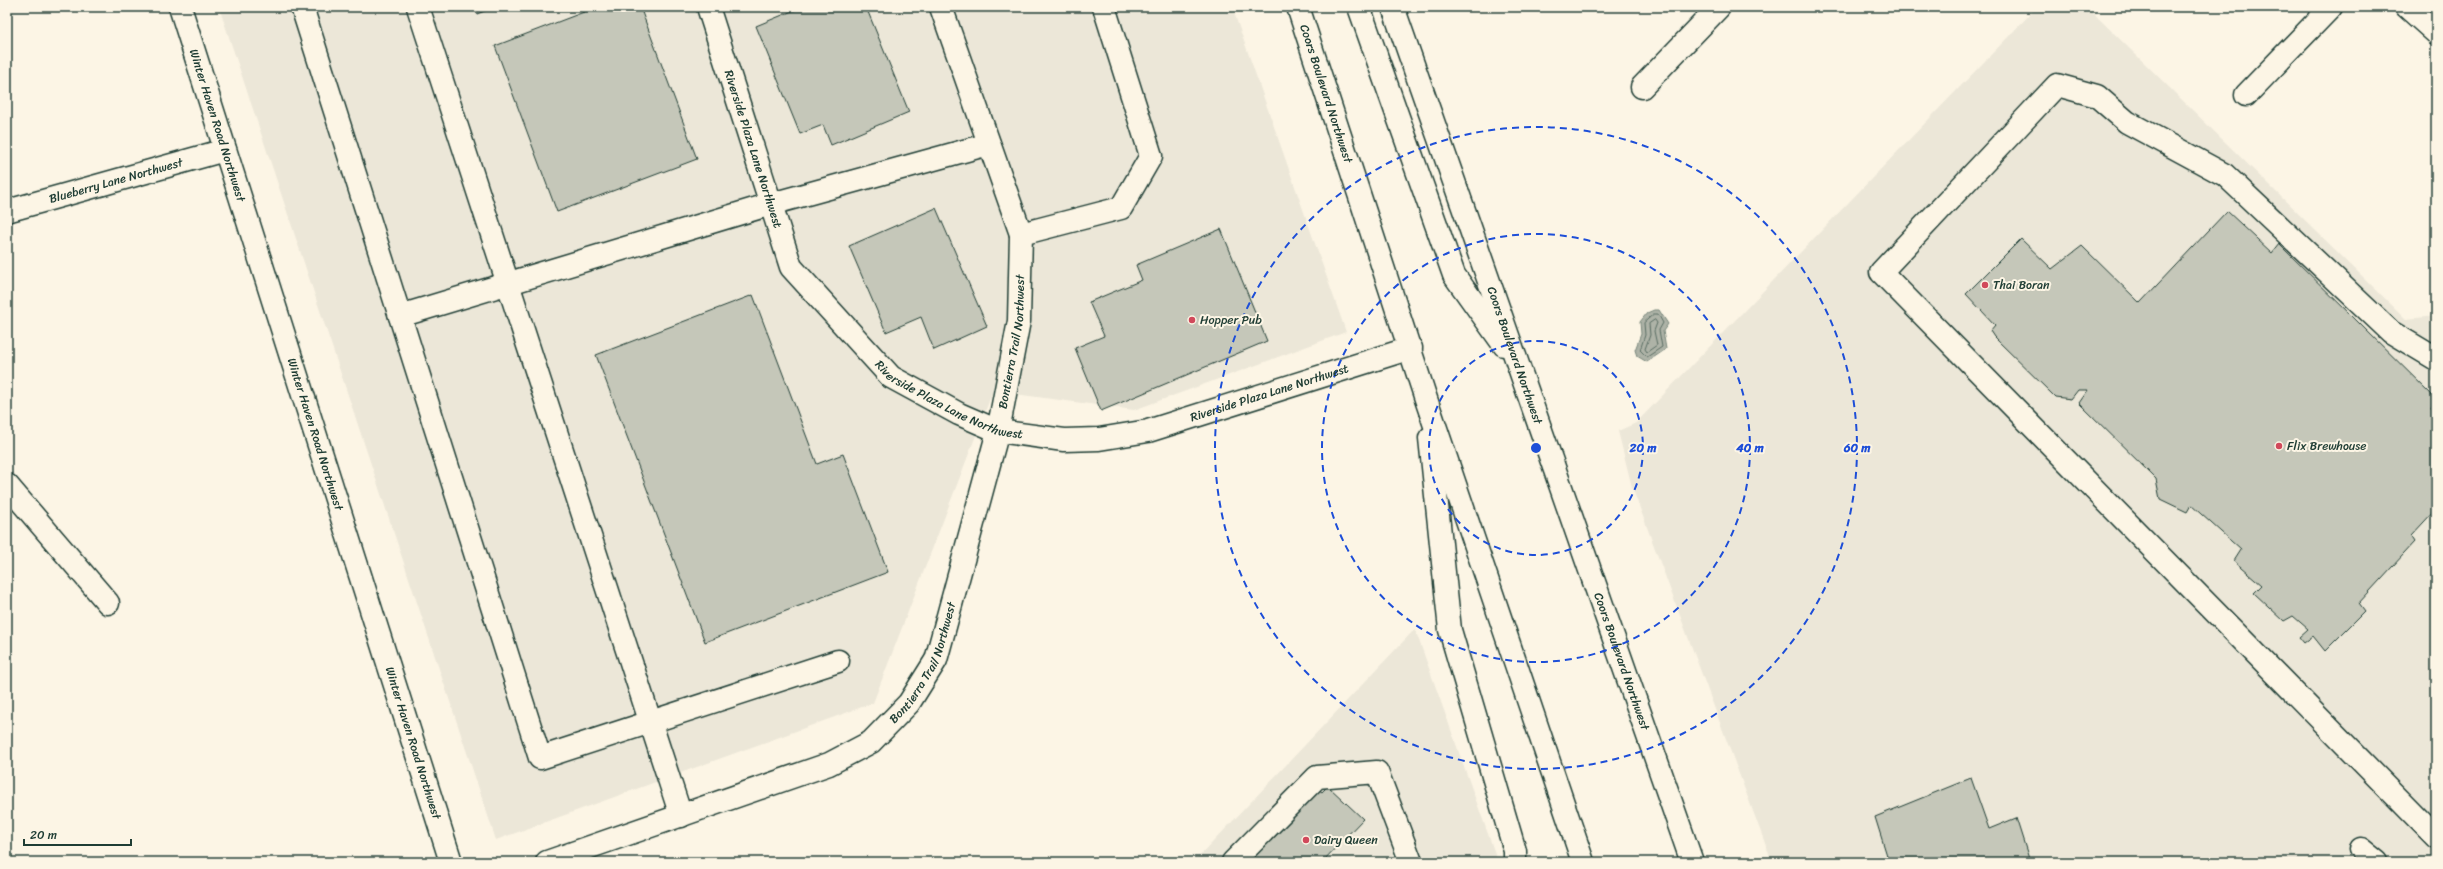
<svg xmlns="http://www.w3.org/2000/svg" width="2443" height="869" viewBox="0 0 2443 869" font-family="Sriracha,sans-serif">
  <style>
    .built { fill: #ece7d8 }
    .water { fill: #aeb3a7; stroke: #758479 }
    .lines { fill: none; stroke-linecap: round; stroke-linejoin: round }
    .shore { stroke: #586c62; stroke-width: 1 }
    .building { fill: #c5c7b9; stroke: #1f3d34 }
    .minor-casing { stroke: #1f3d34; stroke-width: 25 }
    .major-casing { stroke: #1f3d34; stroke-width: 25 }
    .minor { stroke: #fcf5e5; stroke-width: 22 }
    .major { stroke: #fcf5e5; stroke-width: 22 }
    .ring { fill: none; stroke: #1d4ed8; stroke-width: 2; stroke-dasharray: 7 5 }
    .poi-dot { fill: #d1495b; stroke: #fcf5e5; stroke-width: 1.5 }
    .labels { text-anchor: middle; stroke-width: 4; stroke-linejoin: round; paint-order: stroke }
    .street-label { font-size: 12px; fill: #1f3d34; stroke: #fcf5e5 }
    .poi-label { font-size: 12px; fill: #1f3d34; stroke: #fcf5e5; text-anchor: start }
    .centre { fill: #1d4ed8; stroke: #fcf5e5; stroke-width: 2 }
    .ring-label { font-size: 12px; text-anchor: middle; font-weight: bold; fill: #1d4ed8; stroke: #fcf5e5; stroke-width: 4; stroke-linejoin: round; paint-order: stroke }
  </style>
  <rect width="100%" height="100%" fill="#fcf5e5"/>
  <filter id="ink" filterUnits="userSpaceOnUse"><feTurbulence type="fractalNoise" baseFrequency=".025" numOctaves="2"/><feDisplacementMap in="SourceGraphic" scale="8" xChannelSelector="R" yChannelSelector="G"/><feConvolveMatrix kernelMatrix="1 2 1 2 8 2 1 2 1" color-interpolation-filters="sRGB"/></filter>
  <g filter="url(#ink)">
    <path class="built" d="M219,7H1232L1346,332L1134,410L993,391L873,703L496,840Z
      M2037,7H2087L2406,319L2436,316V862H1772L1632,487L1618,431L1636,423Z
      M1415,629L1498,862H1194Z"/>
    <path class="water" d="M1654,310H1659L1668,324L1663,331L1666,349L1647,362L1637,356L1635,350L1641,334L1640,322L1647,313Z"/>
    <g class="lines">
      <path class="shore" d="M1654,314H1658L1663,323L1659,330L1662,347L1647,357L1640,350L1645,335L1644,323Z
        M1655,320L1657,323L1654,331L1657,345L1647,352L1645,349L1650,335L1649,324Z"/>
    </g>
    <path class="building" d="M474,7H495L477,14Z
      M597,7H640L697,159L557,212L495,46Z
      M802,7H866L909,112L831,145L823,125L800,134L756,26Z
      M936,208L987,326L934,350L921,317L886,332L849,246Z
      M2227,211L2272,253L2279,244L2436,399L2431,408L2436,413V509L2411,536L2415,542L2358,604L2364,612L2325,651L2313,636L2304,643L2299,637L2308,629L2293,616L2284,621L2254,593L2262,585L2234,561L2241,550L2191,505L2187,512L2160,499L2156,479L2079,403L2088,390H2078L2071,399L2055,397L1994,337L1990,331L1995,325L1966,294L2021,239L2052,269L2082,246L2140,303Z
      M1221,229L1267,341L1101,411L1075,348L1104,336L1089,302L1142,280L1136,265Z
      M753,295L817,464L843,454L888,572L705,642L596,355Z
      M1971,778L1989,829L2016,818L2030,862H1889L1875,817Z
      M1328,786L1363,819L1322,862H1249L1317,788L1322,792Z"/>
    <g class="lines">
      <g class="minor-casing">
        <g id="minor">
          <path id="s1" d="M180,7L451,862"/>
          <path d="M302,7L540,758L838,661"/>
          <path d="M418,7L681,816"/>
          <path id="s2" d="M708,7L791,267L891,377L959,414L998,431L1064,440L1099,439L1148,431L1411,348"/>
          <path d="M941,7L1021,234L1121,208L1151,156L1104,7"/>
          <path d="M2407,7L2436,33"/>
          <path d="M1642,87L1719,7"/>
          <path d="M2246,95L2331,7"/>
          <path id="s3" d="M7,211L225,150"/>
          <path d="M400,316L771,204L989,144"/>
          <path d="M2436,359L2391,332L2225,175L2127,122L2097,96L2057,85L1881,272L2436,837"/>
          <path d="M7,485L108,603"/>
          <path d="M2361,849L2377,862"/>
          <path id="s4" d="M547,862L829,764L871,742L909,703L936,660L998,431L1019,321L1021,234"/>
          <path d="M1233,862L1317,777L1377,772L1411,862"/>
        </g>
      </g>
      <g class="major-casing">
        <g id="major">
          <path id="s5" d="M1298,7L1426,399L1583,862"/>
          <path d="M1359,7L1454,275L1504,345"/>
          <path id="s6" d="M1393,7L1692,862"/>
          <path d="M1430,438L1450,630L1515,851V862"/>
        </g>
      </g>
      <use href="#minor" class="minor"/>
      <use href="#major" class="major"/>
    </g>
  </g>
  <g class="ring">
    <circle cx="1536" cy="448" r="107"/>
    <circle cx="1536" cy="448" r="214"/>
    <circle cx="1536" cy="448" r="321"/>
  </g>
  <g class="poi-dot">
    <circle cx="1985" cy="285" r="4"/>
    <circle cx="1192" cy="320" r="4"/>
    <circle cx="2279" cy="446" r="4"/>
    <circle cx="1306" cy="840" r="4"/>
  </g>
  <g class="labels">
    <g class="street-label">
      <text dy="4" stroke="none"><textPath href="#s5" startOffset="91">Coors Boulevard Northwest</textPath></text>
      <text dy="4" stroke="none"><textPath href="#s1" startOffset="124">Winter Haven Road Northwest</textPath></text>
      <text dy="4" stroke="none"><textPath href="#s2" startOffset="149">Riverside Plaza Lane Northwest</textPath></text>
      <text dy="4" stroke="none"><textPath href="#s3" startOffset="113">Blueberry Lane Northwest</textPath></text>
      <text dy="4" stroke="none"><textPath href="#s4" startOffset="779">Bontierra Trail Northwest</textPath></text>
      <text dy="4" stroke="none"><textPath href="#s6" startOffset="369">Coors Boulevard Northwest</textPath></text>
      <text dy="4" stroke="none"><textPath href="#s2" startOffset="820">Riverside Plaza Lane Northwest</textPath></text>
      <text dy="4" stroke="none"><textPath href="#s2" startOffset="484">Riverside Plaza Lane Northwest</textPath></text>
      <text dy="4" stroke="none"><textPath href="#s1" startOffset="448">Winter Haven Road Northwest</textPath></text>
      <text dy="4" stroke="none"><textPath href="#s4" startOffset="443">Bontierra Trail Northwest</textPath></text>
      <text dy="4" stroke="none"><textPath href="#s6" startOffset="693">Coors Boulevard Northwest</textPath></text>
      <text dy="4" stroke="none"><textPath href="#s1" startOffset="772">Winter Haven Road Northwest</textPath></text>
    </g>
    <g class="poi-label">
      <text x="1993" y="289">Thai Boran</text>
      <text x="1200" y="324">Hopper Pub</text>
      <text x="2287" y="450">Flix Brewhouse</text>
      <text x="1314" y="844">Dairy Queen</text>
    </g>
  </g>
  <circle cx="1536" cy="448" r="6" class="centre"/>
  <g class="ring-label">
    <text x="1643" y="452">20 m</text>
    <text x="1750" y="452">40 m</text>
    <text x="1857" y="452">60 m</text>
  </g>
  <rect width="2443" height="869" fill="none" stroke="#fcf5e5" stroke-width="24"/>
  <rect x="12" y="12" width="2419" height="845" fill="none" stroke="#1f3d34" stroke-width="1.5" filter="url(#ink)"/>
  <path d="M24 839v6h107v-6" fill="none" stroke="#1f3d34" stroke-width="2"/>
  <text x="30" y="839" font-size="12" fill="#1f3d34" stroke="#fcf5e5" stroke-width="3" paint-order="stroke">20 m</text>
</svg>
